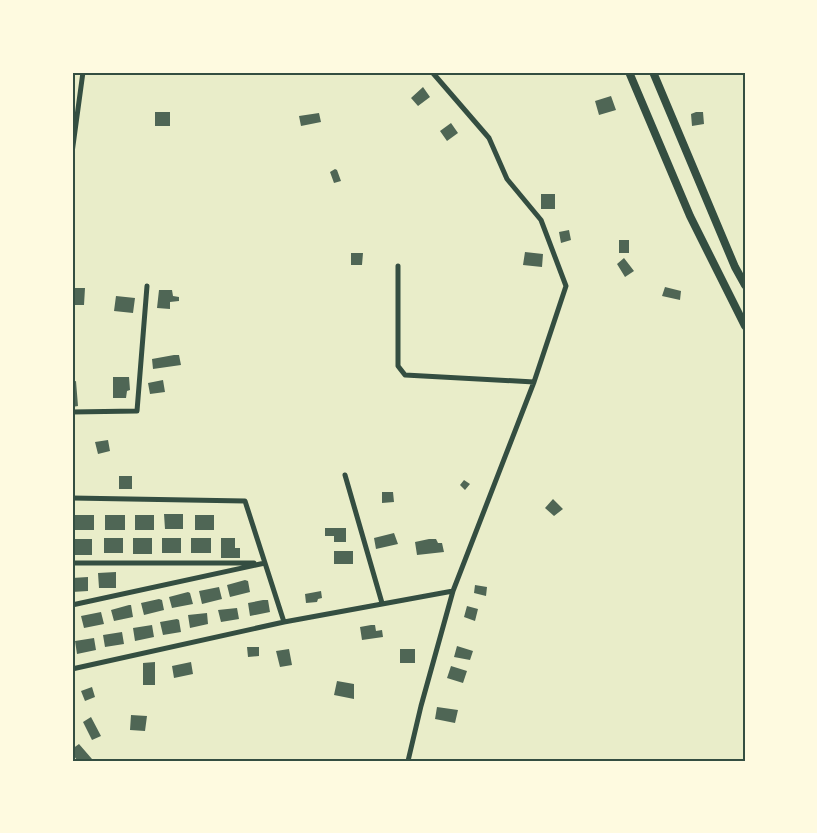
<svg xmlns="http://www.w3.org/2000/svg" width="817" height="833" viewBox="0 0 817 833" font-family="Ubuntu,sans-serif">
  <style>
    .building { fill: #4f6655 }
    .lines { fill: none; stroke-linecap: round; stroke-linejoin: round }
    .minor { stroke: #344e41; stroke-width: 5 }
    .trunk { stroke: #344e41; stroke-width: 8 }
    .neatline { fill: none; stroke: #344e41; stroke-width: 2 }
  </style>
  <rect width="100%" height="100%" fill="#e9edc9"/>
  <path class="building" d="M423,87L430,97L418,106L411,98Z
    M611,96L616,110L599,115L595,101Z
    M155,112H170V126H155Z
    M696,112H703L704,124L692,126L691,114Z
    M319,113L321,122L301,126L299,116Z
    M451,123L458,133L447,141L440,131Z
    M335,169L337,170L341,181L334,183L330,172Z
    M541,194H555V209H541Z
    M569,230L571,240L561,243L559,232Z
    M619,240H629V253H619Z
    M525,252L543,254L542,267L523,265Z
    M351,253H363L362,265H351Z
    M624,258L634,271L625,277L617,264Z
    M665,287L681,291L680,300L662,296Z
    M73,288H85L84,305H72Z
    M159,290H172L173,296L179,297V301L170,302V309L157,308Z
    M116,296L135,298L133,313L114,311Z
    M174,355H179L181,365L153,369L152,359Z
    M113,377H129L130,390L127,391L126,398H113Z
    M163,380L165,392L150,394L148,383Z
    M76,381L78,406L72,407V382Z
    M108,440L110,451L98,454L95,442Z
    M119,476H132V489H119Z
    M464,480L470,484L465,490L460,485Z
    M382,492H393L394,502L382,503Z
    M553,499L563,509L554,516L545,508Z
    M164,514H183V529H165Z
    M75,515H94V530H75Z
    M105,515H125V530H105Z
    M135,515H154V530H135Z
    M195,515H214V530H195Z
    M325,528H346V542H334V536H325Z
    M394,533L398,544L376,549L374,538Z
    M104,538H123V553H104Z
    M133,538H152V554H133Z
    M162,538H181V553H162Z
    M191,538H211V553H191Z
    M221,538H235V548H240V558H221Z
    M72,539H92V555H72Z
    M429,539H436L438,543H442L444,552L417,555L415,542Z
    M334,551H353V564H334Z
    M116,572V588H99L98,573Z
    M88,577V591L72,592V578Z
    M245,580L248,581L250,592L230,597L227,585Z
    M475,585L487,587L486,596L474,593Z
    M219,587L222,599L202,604L199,591Z
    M321,591L322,598L318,599L317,602L306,603L305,594Z
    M188,592L190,593L193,604L172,608L169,597Z
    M159,599L162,600L164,610L144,615L141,603Z
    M263,600H268L270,612L250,616L248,603Z
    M129,605H131L133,617L114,621L111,610Z
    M467,606L478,609L475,621L464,617Z
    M237,608L239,619L221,622L218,610Z
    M101,612L104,624L84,628L81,616Z
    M207,613L208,624L190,628L188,615Z
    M177,619L179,620L181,632L163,635L160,622Z
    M152,625L154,637L135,641L133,628Z
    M371,625H375L376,631L382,630L383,637L362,640L360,627Z
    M122,632L124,644L105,647L103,635Z
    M94,638L96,650L77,654L75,641Z
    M457,646L473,651L470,660L454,657Z
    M247,647H259V656L248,657Z
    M289,649L292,665L280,667L276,651Z
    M400,649H415V663H400Z
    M155,662V685H143V663Z
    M191,662L193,674L174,678L172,666Z
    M451,666L467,671L463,683L447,678Z
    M337,681L354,684V699L334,695Z
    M92,687L95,697L85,701L81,691Z
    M437,707L458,710L455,723L435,719Z
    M131,715L147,716L145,731L130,730Z
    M91,717L101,736L92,740L83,722Z
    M79,744L92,759L89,761H78L72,754V749Z"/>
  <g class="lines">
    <path class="minor" d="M72,153L83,72
      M398,266V366L405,375L534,382
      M72,412L137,411L147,286
      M345,475L382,603
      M72,498L245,501L284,622
      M72,563H254
      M72,605L265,563
      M72,669L284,622L453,591
      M408,761L421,706L453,591L534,382L566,286L541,220L507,179L489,138L432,72"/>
    <path class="trunk" d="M629,72L690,216L745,326
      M653,72L735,267L745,285"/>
  </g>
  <rect width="817" height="833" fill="none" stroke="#fefae0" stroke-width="147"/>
  <rect x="74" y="74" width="670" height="686" class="neatline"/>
</svg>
